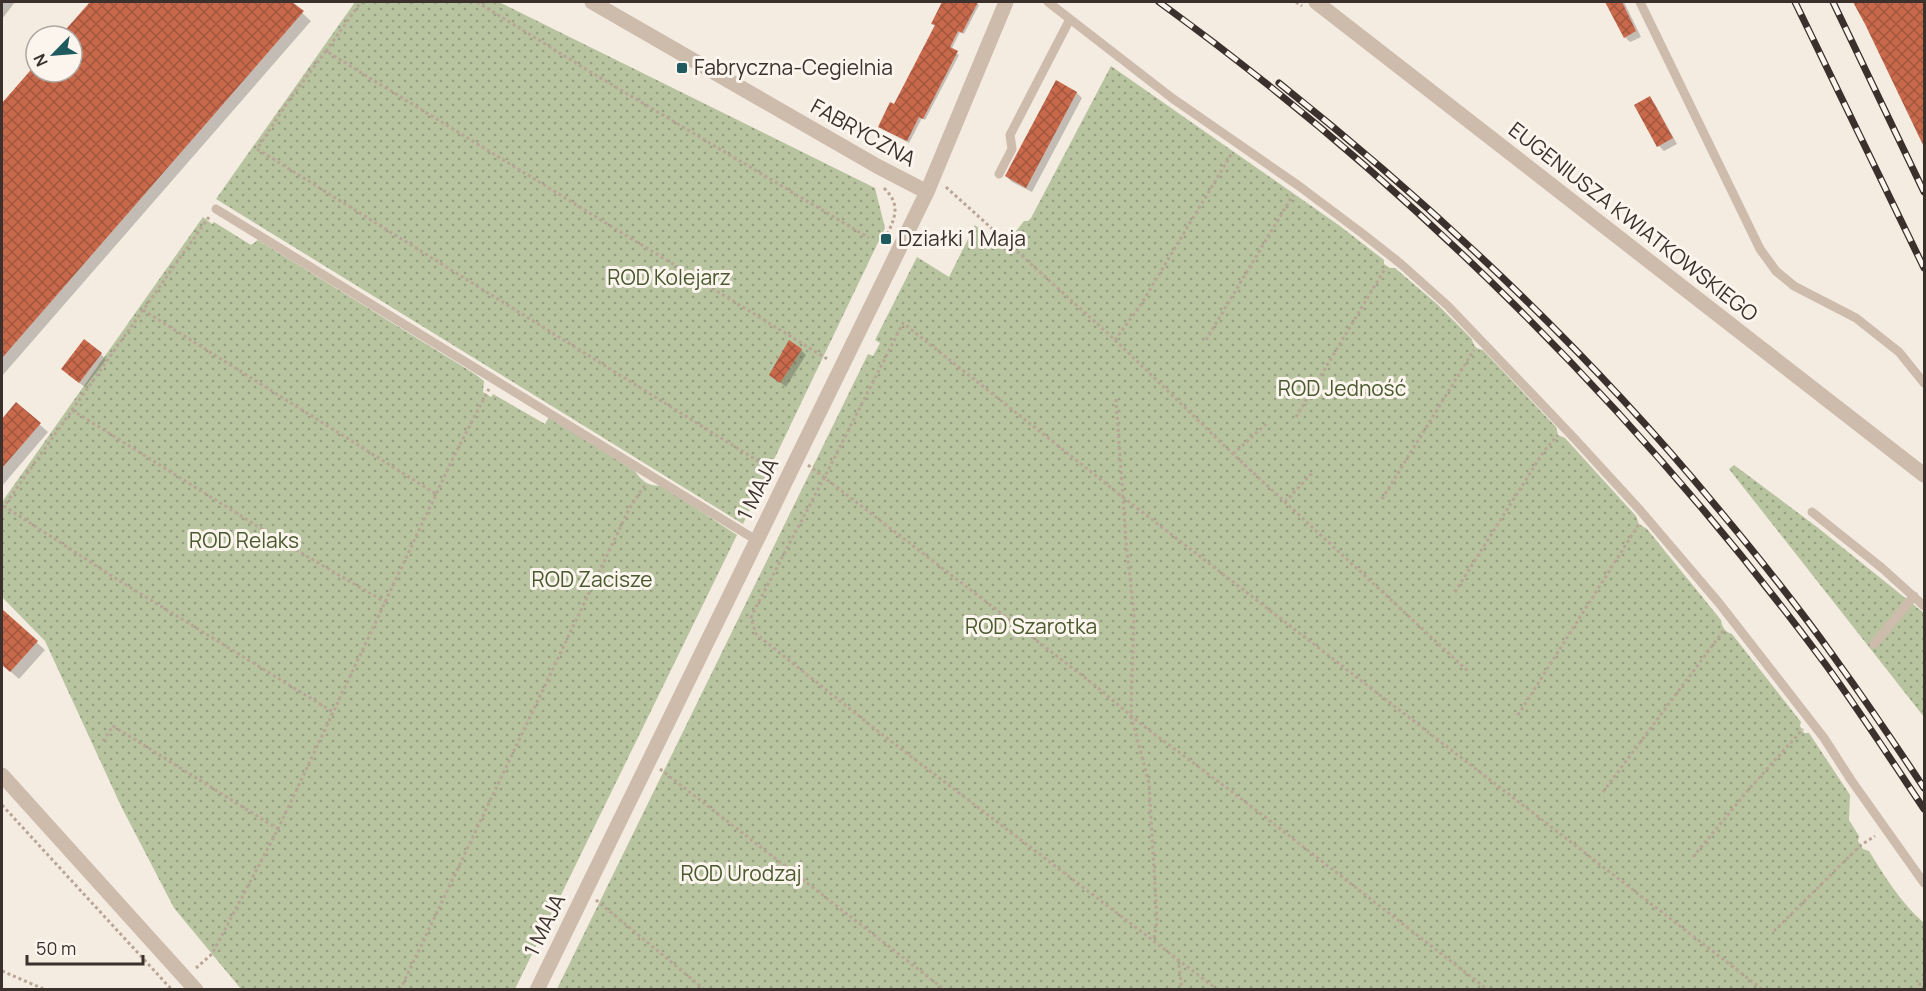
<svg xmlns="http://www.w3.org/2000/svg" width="1926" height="991" viewBox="0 0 1926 991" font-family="Manrope,sans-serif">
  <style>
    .garden { fill: url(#garden-dots) }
    .shadow { fill: #0003 }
    .building { fill: url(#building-cross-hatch) }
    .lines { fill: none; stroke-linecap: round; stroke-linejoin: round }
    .path { stroke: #b9a596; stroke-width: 3; stroke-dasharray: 3 3; stroke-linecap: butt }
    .service { stroke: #cdbbac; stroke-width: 9 }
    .minor { stroke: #cdbbac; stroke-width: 15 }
    .tertiary { stroke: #cdbbac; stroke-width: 15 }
    .rail-casing { stroke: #3b302b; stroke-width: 7 }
    .rail { stroke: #fbf5ee; stroke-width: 4.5; stroke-dasharray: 14; stroke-linecap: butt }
    .poi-dot { fill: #1f5a5e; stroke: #fbf5ee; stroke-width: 2 }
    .labels { text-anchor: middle; stroke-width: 6; stroke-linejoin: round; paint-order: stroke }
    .poi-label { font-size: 21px; fill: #3b302b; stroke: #fbf5ee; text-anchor: start }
    .street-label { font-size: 21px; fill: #3b302b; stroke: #fbf5ee }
    .park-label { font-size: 21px; fill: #4a5a2e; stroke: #fbf5ee }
  </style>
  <defs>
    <pattern id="garden-dots" width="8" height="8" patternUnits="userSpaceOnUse" patternTransform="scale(1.5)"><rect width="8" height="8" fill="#b8c4a0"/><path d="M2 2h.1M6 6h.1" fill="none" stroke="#97a083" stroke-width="1.8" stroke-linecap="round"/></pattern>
    <pattern id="building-cross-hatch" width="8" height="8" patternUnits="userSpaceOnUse" patternTransform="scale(1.5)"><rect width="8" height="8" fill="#c8694b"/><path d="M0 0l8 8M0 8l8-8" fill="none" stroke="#a4573f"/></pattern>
  </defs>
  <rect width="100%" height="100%" fill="#f4ebe1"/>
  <path class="garden" d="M355,2H499L875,188L885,228L743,524L216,199Z
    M1111,66L1340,226L1384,260V264L1390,268H1395L1437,304L1472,339C1473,345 1476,349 1483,350L1556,427L1558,435L1565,438L1636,516L1639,524L1647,529L1721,620C1722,627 1725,632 1732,634L1801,722L1800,726L1804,733H1809L1850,795L1849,820L1859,836L1858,841L1863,849L1869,851C1885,877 1901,903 1924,923V989H557L868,354L873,356L880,343L875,340L917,257L949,277L975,225L1002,249L1024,221H1028L1031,218Z
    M203,217L212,224L214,222L251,245L258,240L475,374L484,381L483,392L491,397L493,394L545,424L549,417L635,471C642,482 649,486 662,486L737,535L515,989H241L174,908L121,806L45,641L2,597V502Z
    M1734,465L1817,527L1924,613V717L1729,469Z"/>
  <path class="shadow" d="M2,2H15L2,19Z
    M92,2H290L311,21L2,376V106L36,66V72H72V36H62Z
    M944,2H976L979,5L964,34L960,32L951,50L959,55L925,120L922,118L909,143L882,129L936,26L933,23Z
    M1607,2H1624L1641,37L1630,42L1625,37Z
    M1855,2H1924V145Z
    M1057,82L1077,93L1082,98L1032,192L1012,182L1006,176Z
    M1650,98L1655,104L1677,144L1664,151L1659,146Z
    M801,350L806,355L786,387L771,375Z
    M101,354L106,360L85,387L68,375Z
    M16,404L48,432L2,486V421Z
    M2,611L45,650L19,679L2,664Z"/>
  <path class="building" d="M90,2H292L304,11L2,358V103L36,64V72H72V36H60Z
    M942,2H978L962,33L958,31L950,47L958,51L923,119L919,117L907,141L878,127L890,102L894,104L935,25L931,24Z
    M1605,2H1622L1636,31L1624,38Z
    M1853,2H1924V147L1865,24Z
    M1056,80L1077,92L1026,188L1005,176Z
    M1650,96L1673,138L1657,147L1634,105Z
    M84,339L102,353L79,383L61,369Z
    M789,340L802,349L780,383L769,375Z
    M16,402L41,423L2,468V419Z
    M2,609L38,641L10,672L2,665Z"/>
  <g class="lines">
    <path class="path" d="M477,2L589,71L869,238
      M1296,2L1302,6
      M326,51L361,2
      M946,187L1115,340L1233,454L1469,672
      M884,188C900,204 896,215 888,233
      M209,217L4,506L115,578L333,712
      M143,310L436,494
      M1115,340L1140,306L1232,153
      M1206,340L1293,195
      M1116,399L1126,542L1134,613L1131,716L1149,783L1157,921L1154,939
      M72,410L281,541L385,602
      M1296,417L1386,267
      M1233,454L1266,424
      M808,465L1101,690L1137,721L1243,800L1488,990
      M774,471L257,149L289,100L326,51L829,360
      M1382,499L1474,350
      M1285,502L1312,473
      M1455,592L1544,451L1558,435
      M1518,715L1639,524
      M103,741L113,726L278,829
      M660,769L945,990
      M1603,792L1724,630
      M2,805L172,990
      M1693,857L1750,788L1803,729
      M596,900L705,990
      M1774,931L1861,845L1875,836
      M1178,959L1182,990
      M196,968L212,954L278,829L455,454L489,389
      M2,971L46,990
      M400,990L629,509L645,485
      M1218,990L879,732L756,634L751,618L754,611L824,478L903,323L1124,498L1763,990
      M1915,990L1924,979"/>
    <path class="service" d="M1048,2L1172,98L1299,186L1363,234L1401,264L1448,306L1574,438L1639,509L1719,603L1824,738L1851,780L1924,883
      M1640,2L1760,249L1776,271L1794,286L1856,318L1899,352L1924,383
      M999,174L1012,149L1010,135L1070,19
      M216,209L756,540
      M1812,512L1882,568L1924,606
      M1874,644L1914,596"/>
    <path class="minor" d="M592,2L877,166L927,192"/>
    <path class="tertiary" d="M1316,2L1924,475
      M2,775L196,990
      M537,990L927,192L1006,2"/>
    <g class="rail-casing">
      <path id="rail" d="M1159,2C1412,185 1640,414 1826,665C1860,712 1892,761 1924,809
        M1795,2L1924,268
        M1833,2L1924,192
        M1279,83C1437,209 1586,349 1715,505C1756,554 1797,605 1834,657C1865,700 1895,744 1924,788"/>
    </g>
    <use href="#rail" class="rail"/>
  </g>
  <g class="poi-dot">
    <rect x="676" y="62" width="12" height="12" rx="3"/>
    <rect x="880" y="233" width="12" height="12" rx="3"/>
  </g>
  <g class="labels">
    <g class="poi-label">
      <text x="694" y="75">Fabryczna-Cegielnia</text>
      <text x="898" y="246">Działki 1 Maja</text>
    </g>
    <g class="street-label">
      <text transform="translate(863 133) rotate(29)" y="7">FABRYCZNA</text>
      <text transform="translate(1633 222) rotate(38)" y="7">EUGENIUSZA KWIATKOWSKIEGO</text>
      <text transform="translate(758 489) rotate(-64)" y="7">1 MAJA</text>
      <text transform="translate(545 925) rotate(-64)" y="7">1 MAJA</text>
    </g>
    <g class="park-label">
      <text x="669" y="285">ROD Kolejarz</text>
      <text x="1342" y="396">ROD Jedność</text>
      <text x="244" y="548">ROD Relaks</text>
      <text x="592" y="587">ROD Zacisze</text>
      <text x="1031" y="634">ROD Szarotka</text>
      <text x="741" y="881">ROD Urodzaj</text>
    </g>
  </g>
  <rect width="1926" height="991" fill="none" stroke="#3b302b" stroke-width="6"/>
  <g transform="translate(54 54) rotate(245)"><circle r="28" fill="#fbf5ee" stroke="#aea6a0" stroke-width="1.5"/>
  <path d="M0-4.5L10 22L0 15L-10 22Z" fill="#1f5a5e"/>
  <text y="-9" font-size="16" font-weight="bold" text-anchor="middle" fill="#3b302b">N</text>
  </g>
  <path d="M27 955v9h116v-9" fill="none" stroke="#3b302b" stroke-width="3"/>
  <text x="36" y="955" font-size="18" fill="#3b302b" stroke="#fbf5ee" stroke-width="4.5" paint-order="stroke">50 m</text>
</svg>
